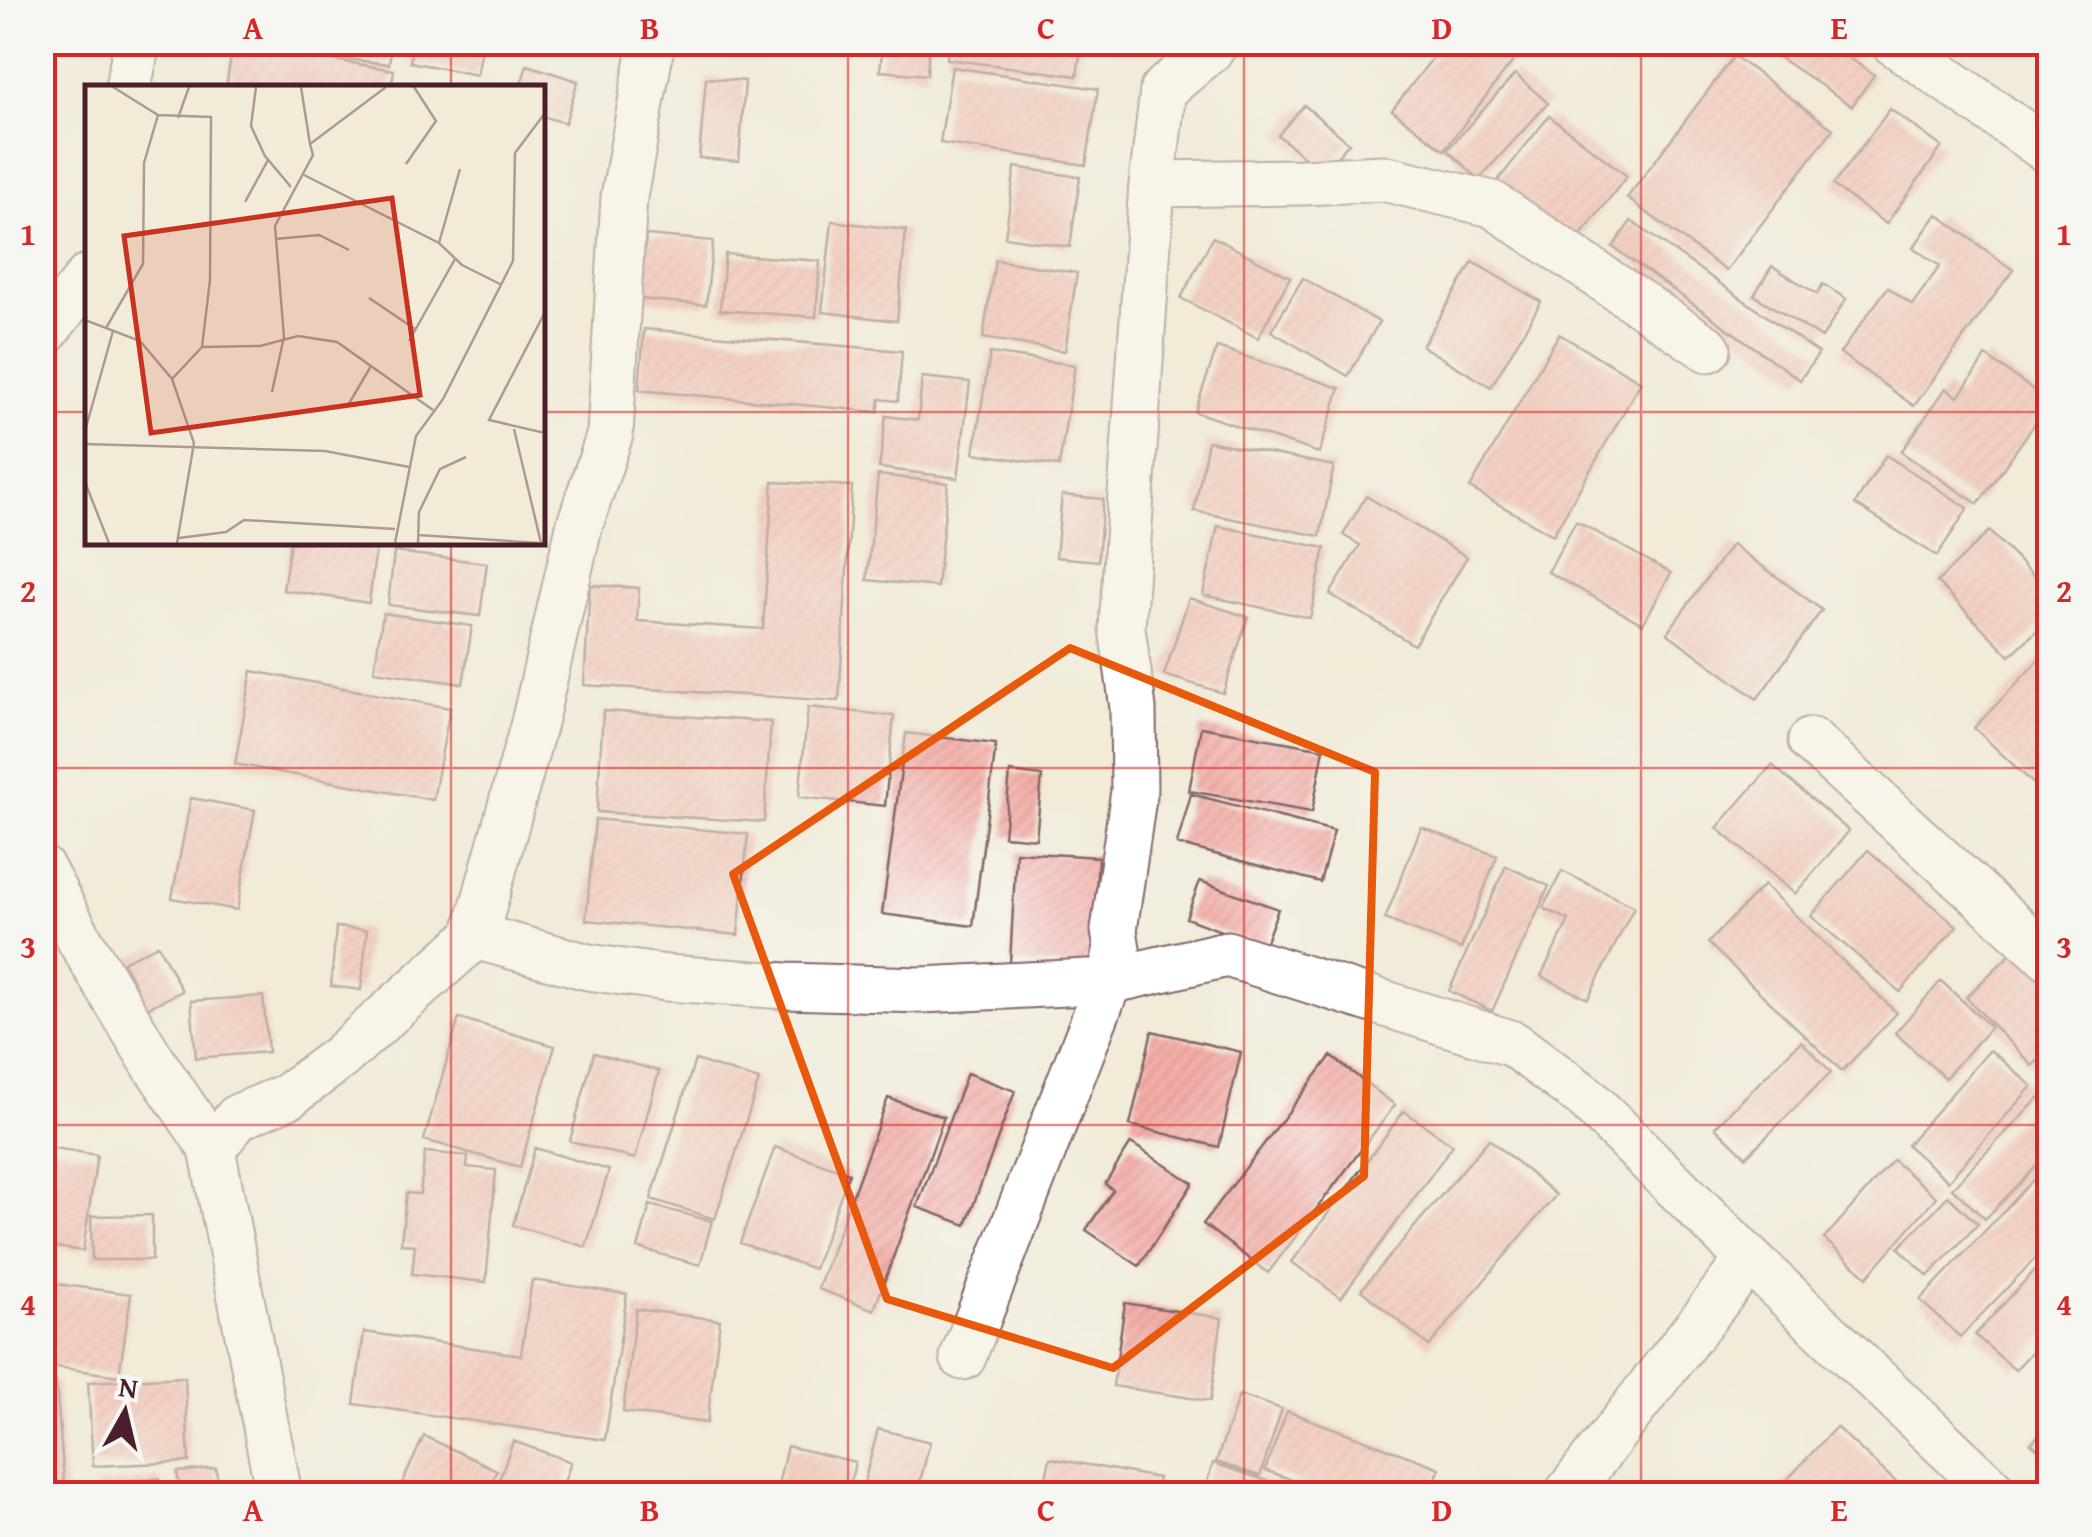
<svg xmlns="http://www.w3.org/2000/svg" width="2092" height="1537" viewBox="0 0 2092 1537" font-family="'Gentium Book Plus',serif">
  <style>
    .building { fill: url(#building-hatch) }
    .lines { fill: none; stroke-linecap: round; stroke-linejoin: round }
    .minor-casing { stroke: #846668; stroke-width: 49 }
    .minor { stroke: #fff; stroke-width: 45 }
    .marked { fill: none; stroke: #e8590c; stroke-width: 8; stroke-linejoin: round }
    .grid { fill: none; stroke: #d62828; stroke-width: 2.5; stroke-opacity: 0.55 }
    .inset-road { fill: none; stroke: #ae9993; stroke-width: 2.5 }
    .view { fill: #c8321e; fill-opacity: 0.15; stroke: #c8321e; stroke-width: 5 }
    .inset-edge { fill: none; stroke: #4a1f2b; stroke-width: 5 }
    .neatline { fill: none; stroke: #d62828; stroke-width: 4 }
    .grid-label { font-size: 32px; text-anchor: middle; font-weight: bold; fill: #d62828 }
  </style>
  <defs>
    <pattern id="building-hatch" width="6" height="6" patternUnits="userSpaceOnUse" patternTransform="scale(2.5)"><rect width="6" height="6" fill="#f5aea8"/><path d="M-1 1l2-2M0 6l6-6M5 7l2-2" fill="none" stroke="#d49591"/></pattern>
  </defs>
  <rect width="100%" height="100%" fill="#f6f6f2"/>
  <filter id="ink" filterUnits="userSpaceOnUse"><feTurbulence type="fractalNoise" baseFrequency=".01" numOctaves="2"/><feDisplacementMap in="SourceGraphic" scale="20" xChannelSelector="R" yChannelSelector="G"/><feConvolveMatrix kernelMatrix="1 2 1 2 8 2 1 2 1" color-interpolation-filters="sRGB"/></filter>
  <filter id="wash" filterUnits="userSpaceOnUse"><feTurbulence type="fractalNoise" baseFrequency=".0048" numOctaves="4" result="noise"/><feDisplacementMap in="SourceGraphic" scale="40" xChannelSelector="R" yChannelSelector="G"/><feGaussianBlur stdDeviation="2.25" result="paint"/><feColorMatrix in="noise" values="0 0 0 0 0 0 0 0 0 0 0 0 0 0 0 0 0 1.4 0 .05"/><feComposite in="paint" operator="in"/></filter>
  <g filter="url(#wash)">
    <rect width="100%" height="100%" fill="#f1ebd8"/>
    <g id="blocks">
      <path class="building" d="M266,42H392L389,64L278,51L394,70L391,88H226L233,43L265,48Z
        M413,42H483L477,75L410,62Z
        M883,42H929L927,75L880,71Z
        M949,42H1082L1077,76L947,59Z
        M1445,42H1492L1514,60L1444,150L1392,110Z
        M1756,42H1826L1874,75L1852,106Z
        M1734,56L1833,129L1726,271L1627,198Z
        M527,65L578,81L565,123L542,116V88H520Z
        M952,67L1098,89L1086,165L940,143Z
        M1515,74L1548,103L1479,179L1447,150Z
        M706,78L745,81L739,161L699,158Z
        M1304,105L1349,143L1323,173L1278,135Z
        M1890,109L1942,147L1886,224L1833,185Z
        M1549,116L1627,176L1574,244L1496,183Z
        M1015,167L1080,177L1070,247L1005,237Z
        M1937,214L2013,270L1914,406L1840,353L1888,287L1912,305L1940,266L1913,248Z
        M832,221L906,230L897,321L822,312Z
        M1631,221L1819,353L1800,380L1613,247Z
        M646,235L713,241L706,305L639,299Z
        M1213,237L1290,277L1258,338L1181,298Z
        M725,254L820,261L816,317L720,310Z
        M995,260L1077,273L1065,351L983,338Z
        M1473,262L1541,302L1491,387L1422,346Z
        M1772,266L1817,294L1823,284L1846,299L1822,338L1754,295Z
        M1303,278L1379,322L1348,376L1271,331Z
        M644,329L902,351L898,401L880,399L878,412L639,390Z
        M1559,334L1641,382L1553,535L1470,488Z
        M1217,347L1340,388L1319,453L1195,412Z
        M990,353L1075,365L1059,466L974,453Z
        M1986,356L2050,402L1978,504L1901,452L1946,388L1958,397Z
        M922,377L970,382L958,478L879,468L886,416L918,420Z
        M1208,441L1334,466L1320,536L1194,511Z
        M1886,455L1968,508L1937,556L1855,504Z
        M878,475L948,483L937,587L867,580Z
        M773,482L852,486L839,701L584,685L590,585L639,588L637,621L763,629Z
        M1062,495L1103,499L1098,561L1056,557Z
        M1366,496L1467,557L1414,645L1330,594L1360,545L1343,535Z
        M1576,521L1671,573L1643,624L1548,572Z
        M1218,526L1325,548L1310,618L1203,595Z
        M1989,531L2050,592V618L2010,656L1937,582Z
        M290,542H349L376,547L369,603L283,590Z
        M1732,544L1822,610L1757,699L1667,633Z
        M394,552L487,563L480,616L388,605Z
        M1189,598L1248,617L1223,693L1164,675Z
        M383,613L472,626L463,684L374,671Z
        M2050,648V774L2037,787L1974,728Z
        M252,671L450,708L433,800L235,764Z
        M808,707L894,716L885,806L799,797Z
        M603,711L771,722L764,822L597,812Z
        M1201,727L1324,749L1312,812L1189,791Z
        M906,733L996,744L973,926L882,914Z
        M1772,765L1849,831L1795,894L1717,828Z
        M1010,772L1042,776L1036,839L1004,836Z
        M1191,794L1334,831L1320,882L1177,844Z
        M191,798L255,810L237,910L172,898Z
        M595,819L748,834L738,935L586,920Z
        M1421,827L1497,856L1461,949L1385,919Z
        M1868,850L1957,926L1900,992L1811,916Z
        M1016,852L1098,857L1092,967L1010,963Z
        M1506,866L1549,886L1492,1011L1449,991Z
        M1562,871L1634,907L1588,999L1541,976L1569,920L1543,908Z
        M1200,881L1278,909L1264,947L1186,918Z
        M1764,885L1897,1013L1842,1071L1708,943Z
        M336,927L367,930L361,990L331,986Z
        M158,945L182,991L147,1008L123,962Z
        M2019,946L2050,978V1049L2032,1066L1966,997Z
        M1941,981L1991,1027L1945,1078L1895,1033Z
        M263,996L268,1052L196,1058L191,1001Z
        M459,1018L555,1046L520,1167L424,1140Z
        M1152,1031L1241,1052L1219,1147L1130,1125Z
        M1801,1041L1831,1072L1746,1157L1715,1127Z
        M1990,1050L2032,1086L1948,1181L1907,1145Z
        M594,1053L659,1071L635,1159L570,1141Z
        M1331,1056L1395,1105L1268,1273L1203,1224Z
        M695,1060L759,1080L715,1219L651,1199Z
        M967,1073L1015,1091L966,1225L917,1207Z
        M2040,1097L2050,1106V1152L1985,1219L1952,1188Z
        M888,1098L944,1117L874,1310L818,1289Z
        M1404,1111L1453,1145L1341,1298L1292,1262Z
        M1489,1139L1556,1195L1429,1346L1361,1290Z
        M1131,1143L1193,1183L1139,1266L1086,1230L1113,1190L1105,1184Z
        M42,1146L97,1155L83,1251L42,1245Z
        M775,1147L849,1173L814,1269L740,1243Z
        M535,1148L609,1170L586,1247L513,1225Z
        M425,1152L468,1156L467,1167L496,1170L486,1282L412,1274L415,1245L401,1244L406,1193L420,1194Z
        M1893,1160L1936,1197L1867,1277L1824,1239Z
        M2033,1180L2050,1195V1243L1960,1337L1920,1300Z
        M1948,1196L1978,1224L1928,1276L1899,1248Z
        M650,1205L712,1221L700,1265L638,1248Z
        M152,1215V1260H92L91,1216Z
        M2050,1254V1332L2015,1370L1975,1335Z
        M532,1280L627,1294L605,1440L354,1404L364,1332L521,1355Z
        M42,1282L131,1294L119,1376L42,1365Z
        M1125,1303L1222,1318L1210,1401L1113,1386Z
        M636,1309L720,1320L707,1423L623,1412Z
        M185,1377L189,1462L93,1466L88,1382Z
        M56,1382L65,1494H42V1383Z
        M1239,1395L1282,1409L1260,1476L1216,1462Z
        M1287,1411L1440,1468L1430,1494H1331L1265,1470Z
        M2050,1424V1459L2031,1443Z
        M1836,1427L1909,1494H1779L1776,1492Z
        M878,1429L930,1442L917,1494H861Z
        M424,1436L497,1470L486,1494H397Z
        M513,1441L571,1462L560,1494H494Z
        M787,1446L855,1462L848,1494H776Z
        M1050,1458L1158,1478L1155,1494H1043Z
        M1213,1463L1307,1494H1203Z
        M216,1468L219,1494H180L177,1472Z
        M160,1478L162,1494H96L95,1484Z"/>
    </g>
  </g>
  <g filter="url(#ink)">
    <use href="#blocks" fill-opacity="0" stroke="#846668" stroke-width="2.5"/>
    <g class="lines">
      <g class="minor-casing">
        <path id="minor" d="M1893,42L2050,152
          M128,88L137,42
          M1152,184L1304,182L1383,178L1492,204L1708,349
          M42,336L88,277
          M1811,741L2050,959
          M42,869L81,942L153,1062L212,1149L279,1494
          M475,936L588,967L666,978L786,986L922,990L1109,981L1227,954L1513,1044L1585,1097L1749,1259L1996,1494
          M212,1149L238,1117L288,1096L339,1058L475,936L534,723L579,527L610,434L624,197L652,42
          M963,1357L1109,981L1117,949L1114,930L1134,791L1133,708L1122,628L1152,184L1163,90L1210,50L1216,42
          M1567,1494L1749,1259"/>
      </g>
      <use href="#minor" class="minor"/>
    </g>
  </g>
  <path d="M0 0H2092V1537H0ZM1070,648L1375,772L1364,1176L1113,1368L887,1299L733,874Z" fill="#f1ebd8" fill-opacity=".55" fill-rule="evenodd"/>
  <path class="marked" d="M1070,648L1375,772L1364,1176L1113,1368L887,1299L733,874Z"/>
  <path class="grid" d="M451,42V88M848,42V1494M1244,42V1494M1641,42V1494M42,412H88M542,412H2050M451,542V1494M42,768H2050M42,1125H2050"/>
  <g transform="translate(85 85)">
    <rect width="460" height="460" fill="#f1ebd8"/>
    <path class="inset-road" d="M28,2L73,30L126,32L125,195L117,262L87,294M171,2L166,41L180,71L206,102M216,2L225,59M93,33L104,2M321,79L351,36L329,2M219,90L354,158L377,180L415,199M160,117L183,75M190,154L234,150L264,165M354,158L375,84M284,213L330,244M460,227L404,335L460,348M0,235L55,256L87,294L109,358L92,458M21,243L58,179L59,78L73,30M324,256L370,174M117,262L175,261L213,251L252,257L348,325M187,307L199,252L190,141L228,70L225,59L301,2M262,322L286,281M429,344L456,458M0,346L28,246M0,359L240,366L324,382M0,397L24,458M333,450L454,458M94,453L141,447L159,435L310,444M310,458L331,351L358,314L428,176L430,68L460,28M333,458L334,427L355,384L381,372"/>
    <path class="view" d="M307,113L335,310L66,348L39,151Z"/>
    <rect width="460" height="460" class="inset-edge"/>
  </g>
  <rect width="2092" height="1537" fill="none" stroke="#f6f6f2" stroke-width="110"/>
  <g transform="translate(125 1412) rotate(8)" stroke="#f6f6f2" stroke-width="8" paint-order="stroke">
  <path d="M0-8L18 38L0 25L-18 38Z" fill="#4a1f2b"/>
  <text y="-15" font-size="28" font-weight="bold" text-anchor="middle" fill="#4a1f2b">N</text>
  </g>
  <rect x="55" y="55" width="1982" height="1427" class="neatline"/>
  <g class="grid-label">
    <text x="253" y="39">A</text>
    <text x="650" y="39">B</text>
    <text x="1046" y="39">C</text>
    <text x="1442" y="39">D</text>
    <text x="1839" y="39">E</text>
    <text x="28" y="245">1</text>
    <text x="2064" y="245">1</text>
    <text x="28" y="602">2</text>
    <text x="2064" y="602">2</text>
    <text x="28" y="958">3</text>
    <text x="2064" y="958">3</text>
    <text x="28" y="1315">4</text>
    <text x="2064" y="1315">4</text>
    <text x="253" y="1521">A</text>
    <text x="650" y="1521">B</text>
    <text x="1046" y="1521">C</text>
    <text x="1442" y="1521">D</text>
    <text x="1839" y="1521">E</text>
  </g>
</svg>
